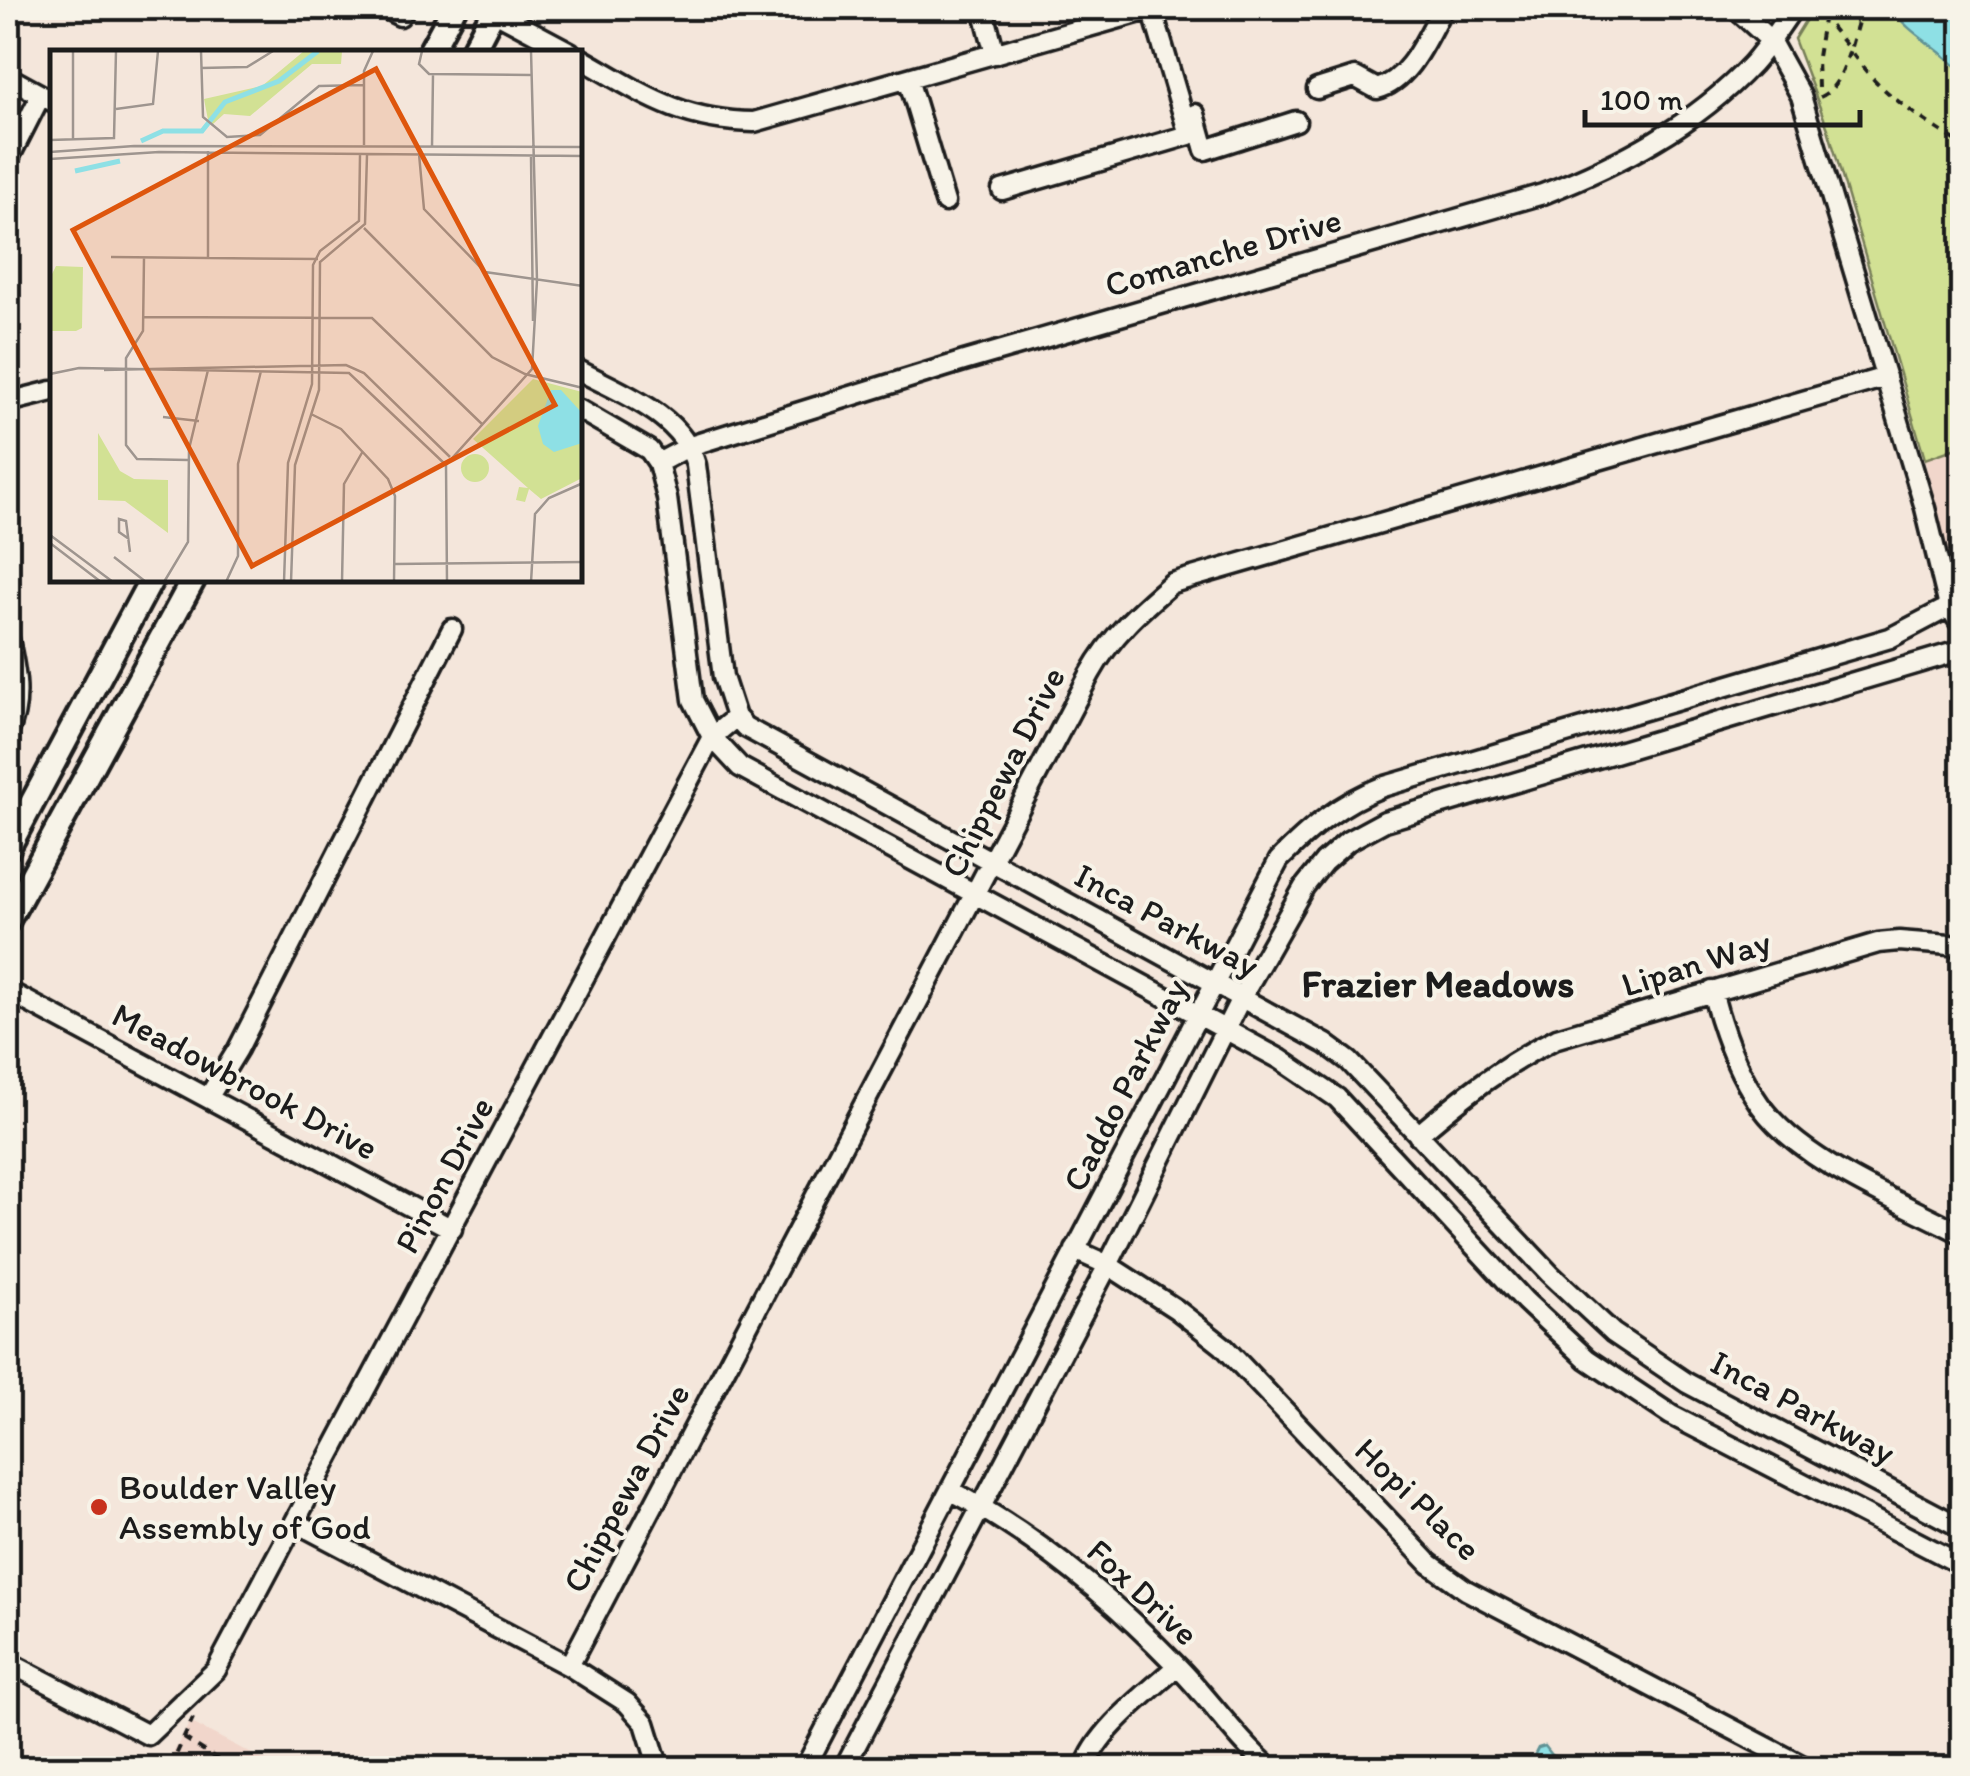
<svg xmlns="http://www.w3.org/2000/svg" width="1970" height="1776" viewBox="0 0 1970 1776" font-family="Itim,sans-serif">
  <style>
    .built { fill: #f1d6cb }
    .green { fill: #d2e194; stroke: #777e58; stroke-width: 2.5 }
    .water { fill: #8ee0e5; stroke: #609295; stroke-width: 2.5 }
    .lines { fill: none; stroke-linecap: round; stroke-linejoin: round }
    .minor-casing { stroke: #1c1c1c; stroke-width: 25 }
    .major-casing { stroke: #1c1c1c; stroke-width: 30 }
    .path { stroke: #1c1c1c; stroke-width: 4; stroke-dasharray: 8 8; stroke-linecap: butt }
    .minor { stroke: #f7f3e8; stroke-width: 18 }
    .major { stroke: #f7f3e8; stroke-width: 22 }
    .poi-dot { fill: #c8321e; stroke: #f7f3e8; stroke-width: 4 }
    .labels { text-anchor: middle; stroke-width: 8; stroke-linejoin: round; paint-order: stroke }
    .street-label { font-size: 35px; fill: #1c1c1c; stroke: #f7f3e8 }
    .poi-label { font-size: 35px; fill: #1c1c1c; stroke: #f7f3e8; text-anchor: start }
    .neighbourhood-label { font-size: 38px; font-weight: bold; fill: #1c1c1c; stroke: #f7f3e8 }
    .inset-river { fill: none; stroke: #8ee0e5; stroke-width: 5 }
    .inset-road { fill: none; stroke: #9e958f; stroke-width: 2.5 }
    .view { fill: #de560d; fill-opacity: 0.15; stroke: #de560d; stroke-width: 5 }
    .inset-edge { fill: none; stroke: #1c1c1c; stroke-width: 5 }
  </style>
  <rect width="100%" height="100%" fill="#f4e6db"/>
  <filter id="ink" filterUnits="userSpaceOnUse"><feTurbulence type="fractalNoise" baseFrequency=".01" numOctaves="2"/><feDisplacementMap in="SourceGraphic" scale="20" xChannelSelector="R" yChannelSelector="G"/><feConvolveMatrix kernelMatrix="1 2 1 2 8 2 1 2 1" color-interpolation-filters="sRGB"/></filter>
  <g filter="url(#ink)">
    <path class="built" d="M1962,446V624L1949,607L1925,459Z
      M190,1722L279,1768H165Z"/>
    <path class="green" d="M1813,8H1962V446L1925,459L1828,129L1794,39Z"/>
    <path class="water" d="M1892,8H1962V73C1942,48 1908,35 1892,8Z
      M1545,1746L1552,1755L1563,1761L1559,1768H1550L1532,1760L1538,1748Z"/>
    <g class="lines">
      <g class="minor-casing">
        <path id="minor" d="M384,8L400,16L405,8
          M983,8L995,54
          M1735,8L1770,40L1801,96L1925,508L1949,607L1962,626
          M493,11L570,52
          M580,58C642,93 679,121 754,122L1155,8
          M8,77L52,101
          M908,79L945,202
          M1317,89L1355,77L1377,89C1410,81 1427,36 1443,8
          M1195,114L1205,150L1296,121
          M8,160L41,95
          M1002,190L1189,135L1152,9
          M580,371C623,394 681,414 696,465L723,677L736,717L745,727L1326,1044L1349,1061L1550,1274L1613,1333L1687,1383L1962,1528
          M8,402L52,391
          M580,410L649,450L658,463L667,498L693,700L712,737L740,767L1280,1059L1337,1098L1525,1301L1587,1359L1671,1415L1962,1565
          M658,463L690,446L964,361L1543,194C1620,164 1695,125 1752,64C1767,47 1780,27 1793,8
          M8,635C15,667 23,701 8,733
          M8,991L452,1229
          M1712,991C1722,1030 1737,1072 1760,1105C1801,1163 1900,1201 1962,1234
          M208,1098L238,1049L452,629
          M1418,1135C1462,1097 1504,1064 1557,1038L1878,943L1899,941L1962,946
          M1075,1250L1108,1265L1176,1309L1223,1346L1430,1564L1466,1590L1807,1768
          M950,1490C1035,1535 1109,1596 1176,1665C1209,1698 1235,1738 1270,1768
          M295,1522L569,1666L627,1703L645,1723L659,1768
          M8,1662L148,1735L216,1670L712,737L736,717
          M569,1666L1090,674C1111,636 1139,611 1172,583L1886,377
          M805,1768L1279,860C1311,828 1340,803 1382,787L1890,638L1949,607
          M844,1768L1108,1265L1241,998L1304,887L1324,862L1348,841L1385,821L1962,650
          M1085,1768C1096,1731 1149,1692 1177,1666"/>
      </g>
      <g class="major-casing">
        <path id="major" d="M430,52L454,8
          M472,52L495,8
          M8,848L151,580
          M8,920L193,580"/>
      </g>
      <path class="path" d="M1862,8L1850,50C1876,90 1921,120 1962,144
        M1818,88L1817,57L1825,8
        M1820,97C1838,89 1844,67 1850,50L1823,17
        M184,1738L231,1768
        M170,1768L193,1718"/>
      <use href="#minor" class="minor"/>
      <use href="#major" class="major"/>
    </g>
  </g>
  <circle class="poi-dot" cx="99" cy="1507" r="10"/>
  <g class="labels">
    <g class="street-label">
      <text transform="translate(1223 252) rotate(-16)" y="12">Comanche Drive</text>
      <text transform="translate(1003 772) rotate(-63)" y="12">Chippewa Drive</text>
      <text transform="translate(1167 920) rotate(28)" y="12">Inca Parkway</text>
      <text transform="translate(1696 963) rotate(-17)" y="12">Lipan Way</text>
      <text transform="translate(245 1081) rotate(28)" y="12">Meadowbrook Drive</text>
      <text transform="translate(1125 1085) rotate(-63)" y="12">Caddo Parkway</text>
      <text transform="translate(444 1175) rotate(-62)" y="12">Pinon Drive</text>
      <text transform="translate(1803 1407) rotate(28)" y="12">Inca Parkway</text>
      <text transform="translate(626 1488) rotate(-62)" y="12">Chippewa Drive</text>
      <text transform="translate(1418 1499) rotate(44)" y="12">Hopi Place</text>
      <text transform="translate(1143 1592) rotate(43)" y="12">Fox Drive</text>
    </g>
    <g class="poi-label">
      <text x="119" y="1499">Boulder Valley<tspan x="119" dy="40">Assembly of God</tspan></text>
    </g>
    <g class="neighbourhood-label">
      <text x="1438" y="997">Frazier Meadows</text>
    </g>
  </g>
  <g transform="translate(50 50)">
    <rect width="532" height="532" fill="#f4e6db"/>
    <path d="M254,1H292L291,14H262L200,66L174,64L162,75L158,70L154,49L212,36ZM6,216L33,217L32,278L26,281H0V228ZM483,329L532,342V428L491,449L479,439L475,452L466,450L469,437L478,438L423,389ZM48,383L70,421L84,429L118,430V483L75,451L48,450ZM411 418a14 14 0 1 1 28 0a14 14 0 1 1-28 0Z" fill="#d2e194"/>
    <path d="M501,340H511L532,363V393L504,402L493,394L488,376Z" fill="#8ee0e5"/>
    <path class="inset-river" d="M91,91L113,81H152L175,52L229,31L268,1M25,121L70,111"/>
    <path class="inset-road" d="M151,1L153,67L177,87L210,85L269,36L314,35M372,1L369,14L379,24L481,25M151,18L197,17L223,1M66,59L103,54L108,1M23,89V1M0,90L64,88L66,1M314,95V21L323,1M382,97L383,25M0,102L84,96L533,97M369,104L374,159L435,222L533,236M481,107L483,271M0,109L109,102L533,106M314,178L442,307L475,324L533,338M61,207L268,209M94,208L93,281L76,308V395L87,409L138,410M158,208V101M94,267L322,268L433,375M54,320L296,315L314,323L400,407M0,324L29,318L299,323L396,415M261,364L291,379L338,429L345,446L344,532M113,367L149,371M0,485L63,532M79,489L69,482V469L76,471L80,502M0,493L51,532M64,507L96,532M345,514L533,512M114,532L138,492L139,399L158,320M176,532L188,506V414L211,321M234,532L238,413L262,334L263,215L270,201L309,171L310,105M241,532L245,415L269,340L270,212L315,174L317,105M292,532L294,434L313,401M397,532L396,415L482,319L487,230L481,1M481,532L485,464L499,448L533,433"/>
    <path class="view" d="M326,19L505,355L202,516L23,180Z"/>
    <rect width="532" height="532" class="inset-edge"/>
  </g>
  <rect width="1970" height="1776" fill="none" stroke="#f7f3e8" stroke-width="40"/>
  <rect x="20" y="20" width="1930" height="1736" fill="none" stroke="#1c1c1c" stroke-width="4" filter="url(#ink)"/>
  <path d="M1585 110v15h275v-15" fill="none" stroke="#1c1c1c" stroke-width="5"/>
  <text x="1600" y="110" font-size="30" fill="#1c1c1c" stroke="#f7f3e8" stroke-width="8" paint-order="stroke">100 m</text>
</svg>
